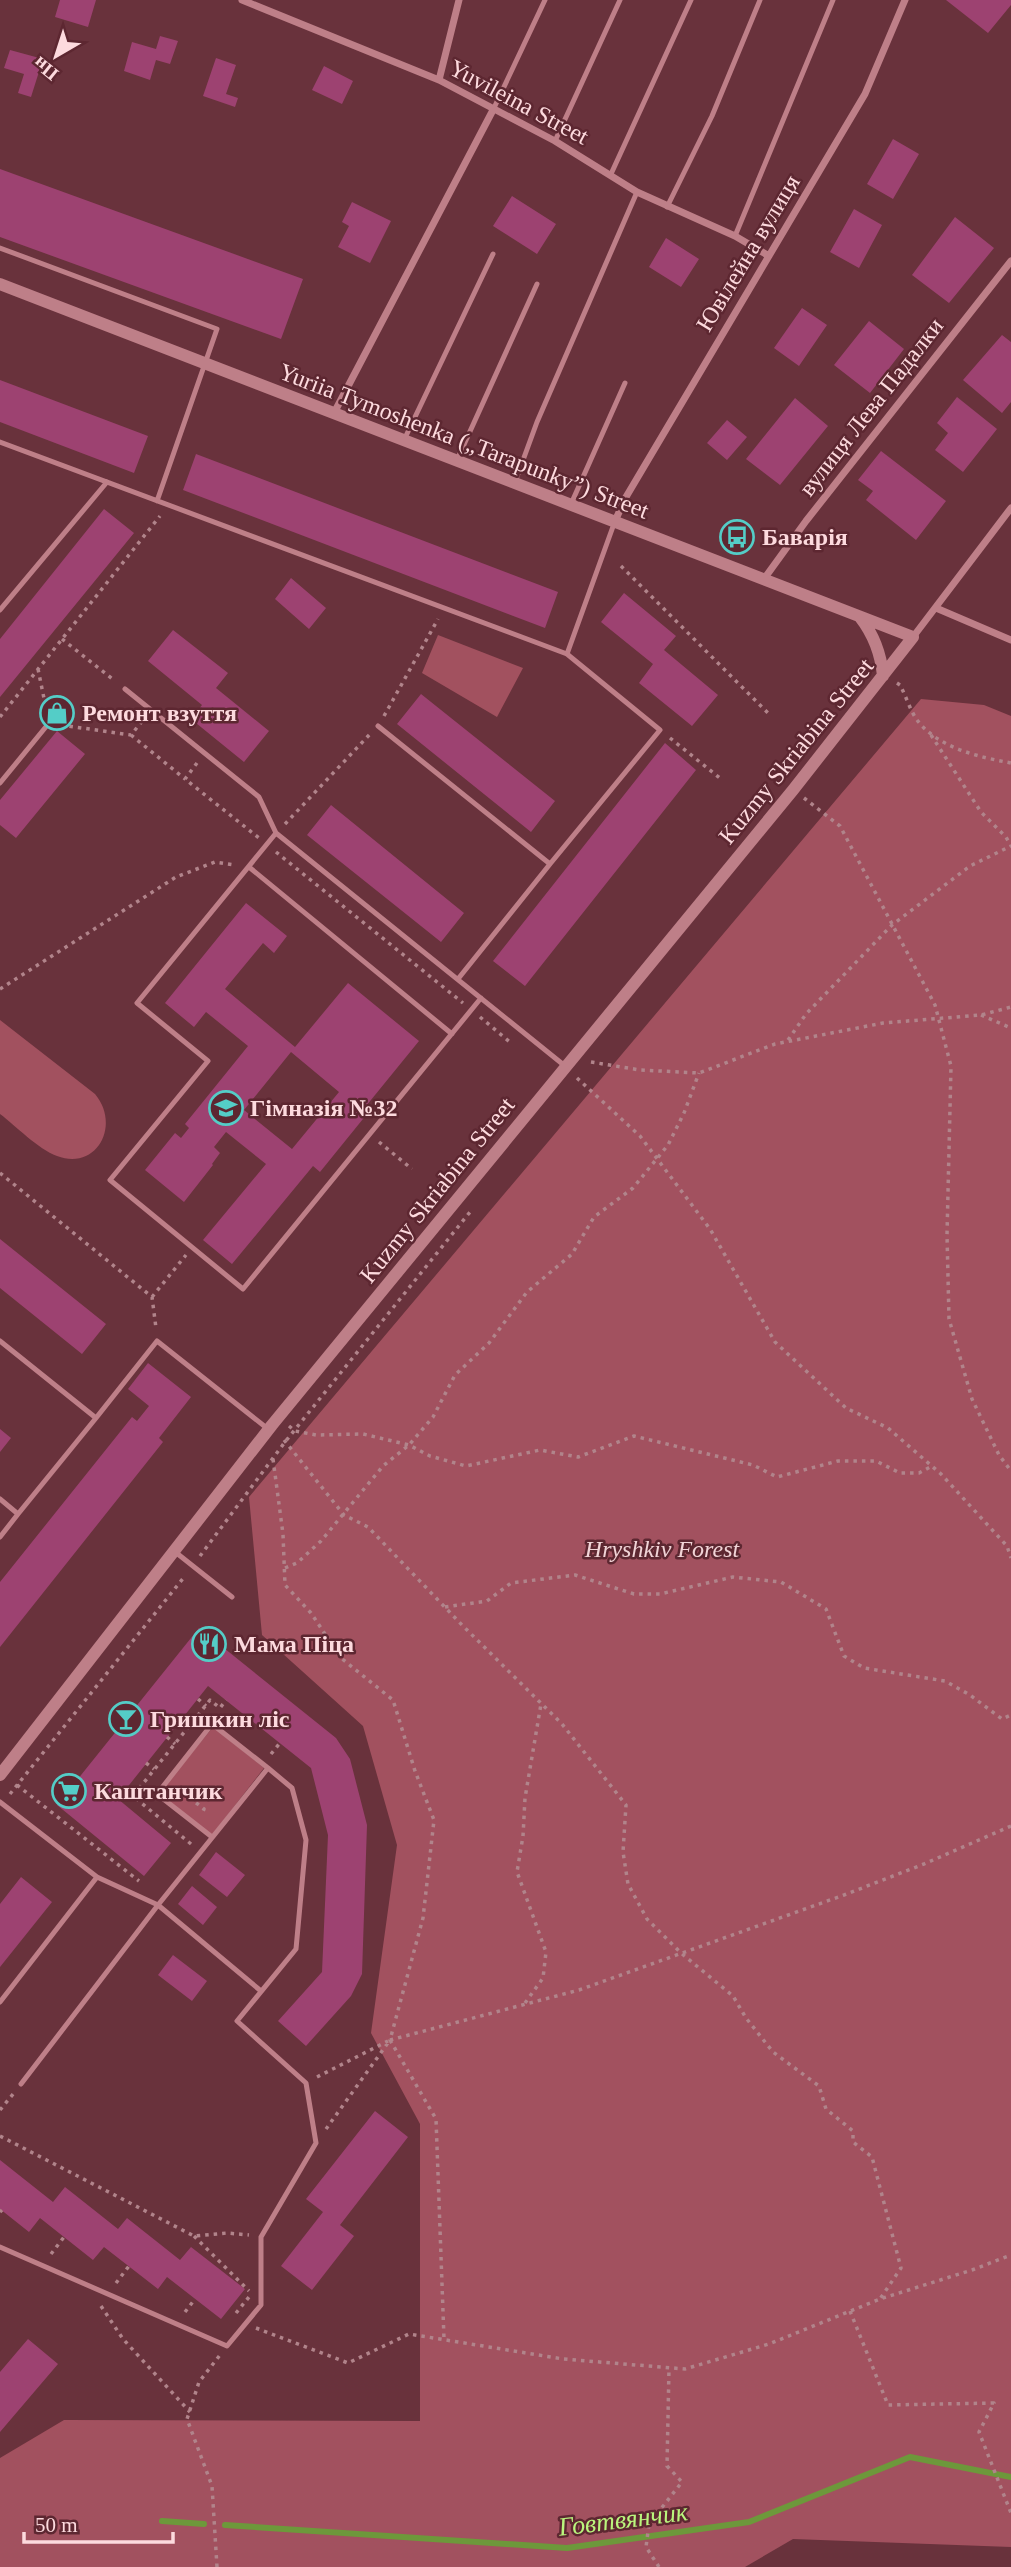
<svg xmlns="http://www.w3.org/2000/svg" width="1011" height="2567" viewBox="0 0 1011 2567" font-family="Georgia,serif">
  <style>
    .green { fill: #a2515f }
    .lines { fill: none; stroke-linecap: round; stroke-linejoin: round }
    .stream { stroke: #6d983b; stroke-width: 6 }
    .building { fill: #9d4271; fill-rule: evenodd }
    .path { stroke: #b1848b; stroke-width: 3.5; stroke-dasharray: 3.5 5; stroke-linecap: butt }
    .service { stroke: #be7f88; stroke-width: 5 }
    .minor { stroke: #be7f88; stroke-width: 7 }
    .tertiary { stroke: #be7f88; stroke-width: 12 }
    .labels { text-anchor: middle; stroke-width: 5; stroke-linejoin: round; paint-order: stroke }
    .street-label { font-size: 24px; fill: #fddade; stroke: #5d2731 }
    .poi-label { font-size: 24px; font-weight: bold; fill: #fddade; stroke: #5d2731; text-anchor: start }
    .park-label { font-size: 24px; font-style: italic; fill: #f1d4d7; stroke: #5d2731 }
    .water-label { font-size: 26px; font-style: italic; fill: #baf57d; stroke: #5d2731 }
  </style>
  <rect width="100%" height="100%" fill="#69323c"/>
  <path class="green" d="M438,635L523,668L497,717L422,673Z
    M921,699L984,705L1011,716V2547L793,2539L745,2567H0V2458L64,2420L420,2421V2124L371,2033L397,1845L363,1726L262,1635L249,1497Z
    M0,1020L95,1094C121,1125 97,1171 57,1156C38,1149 16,1126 0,1114Z
    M213,1727L264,1768L212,1835L159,1793Z"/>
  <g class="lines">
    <path class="stream" d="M162,2521L204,2524
      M225,2525L567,2548L749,2522L910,2457L1011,2477"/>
  </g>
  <path class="building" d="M60,0H96L88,27L55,17Z
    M946,0H1011V5L988,33Z
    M160,36L178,41L170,64L156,60L150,80L124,71L132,42L156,49Z
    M10,50L43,59L31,97L18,93L24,74L4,68Z
    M216,58L236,65L226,94L238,98L235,107L203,96Z
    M324,66L353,81L342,104L312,90Z
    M893,139L919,154L893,199L867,184Z
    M0,169L303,279L281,339L0,237Z
    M512,196L556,224L537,254L493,226Z
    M352,202L391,221L370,263L338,247L349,226L342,222Z
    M854,209L882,225L859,268L830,252Z
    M955,217L994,248L949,303L912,275Z
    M666,238L699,259L681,287L649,267Z
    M802,308L827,325L799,366L774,348Z
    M869,321L904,349L870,393L834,365Z
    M1002,335L1011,342V402L1002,413L963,380Z
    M0,380L148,436L134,473L0,422Z
    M957,397L997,429L963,472L935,450L948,433L937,423Z
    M795,398L828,426L780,485L746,459Z
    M727,420L747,437L727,460L707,443Z
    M881,451L946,501L916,540L866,500L873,491L858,480Z
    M196,454L558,592L545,628L183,490Z
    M104,509L134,533L0,697V639Z
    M291,578L326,608L309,629L275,599Z
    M624,593L676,636L664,650L718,695L692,726L639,683L653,664L601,622Z
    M173,630L228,673L216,688L269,731L244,762L191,719L202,705L148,661Z
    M421,694L555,801L531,832L397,724Z
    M56,708L62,714L59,718L52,712Z
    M57,731L85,754L16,838L0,825V800Z
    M665,743L696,770L525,986L493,961Z
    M331,805L464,913L441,942L307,835Z
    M246,903L287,936L274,953L263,943L225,989L295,1047L348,983L419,1041L362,1111L367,1114L320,1172L313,1166L232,1264L203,1240L266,1164L226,1132L214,1147L220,1153L212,1164L213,1165L184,1202L145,1170L175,1133L181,1138L189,1128L185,1124L248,1046L206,1012L194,1027L165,1003ZM291,1052L339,1092L292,1149L244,1110Z
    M0,1239L106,1324L82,1354L0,1288Z
    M148,1363L191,1397L159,1438L163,1442L0,1647V1582L132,1417L137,1421L149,1406L128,1389Z
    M0,1429L11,1438L0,1452Z
    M199,1628L336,1738L350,1759L367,1825L362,1974L351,1996L306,2046L278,2021L322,1972L328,1835L311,1768L208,1686L118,1799L171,1843L144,1876L57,1805Z
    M216,1852L245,1875L227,1897L199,1875Z
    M21,1877L52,1902L0,1967V1904Z
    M192,1886L217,1907L203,1925L178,1904Z
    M173,1955L207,1981L192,2001L158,1975Z
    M375,2111L408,2137L340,2225L354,2236L312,2290L281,2266L323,2212L306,2199Z
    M0,2160L53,2202L65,2187L118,2229L127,2218L180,2260L191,2247L245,2289L221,2319L167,2277L158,2289L104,2247L93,2260L40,2218L29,2232L0,2209Z
    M28,2339L58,2364L0,2432V2372Z"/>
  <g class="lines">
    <path class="path" d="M621,566L771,716
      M62,639L115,681
      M38,669L47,713
      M897,683L900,685C906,696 910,710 917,720C938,748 979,757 1011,763
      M384,716L438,619
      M0,717L160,516
      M61,725L131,735L143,720
      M131,735L185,779
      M931,735L981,812L1006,837L1011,846
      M670,738L721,779
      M197,763L185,779L259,838
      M804,798L840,826L935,1005L951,1066L947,1235L949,1319L972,1399L999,1455L1011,1471
      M285,824L371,733
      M276,852L463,1003
      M0,989L176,877L215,862L235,865
      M981,1015L1011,1028
      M480,1017L511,1043
      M788,1040L806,1014L892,925L970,866L1011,846
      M591,1062L640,1070L699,1073L775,1044L883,1023L981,1015L1011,1007
      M577,1078L640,1136L710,1229L775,1342L846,1408L888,1428L941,1474L1007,1546L1011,1558
      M379,1142L412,1169
      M0,1173L152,1297L156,1328
      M152,1297L186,1255
      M289,1426L295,1431L316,1435L363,1434L409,1445L430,1456L466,1466L540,1450L578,1457L634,1436L753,1465L777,1477L838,1461H876L900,1473H919L932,1466
      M284,1440L344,1515L368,1527L462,1625L562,1724L626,1805L623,1852L628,1884L647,1919L681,1953L733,1996L746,2018L773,2052L819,2086L826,2109L853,2131V2142L872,2157L901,2268L880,2299
      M273,1459L283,1534L285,1585L311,1613L341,1658L393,1700L415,1771L434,1820L423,1918L390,2040L579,1990L844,1895L924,1864L1011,1826
      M200,1556L285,1442L470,1212
      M285,1568L297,1563L321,1541L383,1466L409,1445L433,1417L455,1375L489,1343L527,1292L572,1254L594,1217L633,1188L668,1145L684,1113L699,1073
      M445,1607L487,1601L511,1583L575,1575L634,1594H660L733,1577L781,1582L826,1609L844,1656L864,1668L945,1681L970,1695L1002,1719L1011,1715
      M198,1699L206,1706
      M167,1737L175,1744
      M271,1754L280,1743
      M146,1763L154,1769
      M17,1785L139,1881
      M176,1787L204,1809L202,1814
      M125,1790L133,1796
      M10,1794L185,1576
      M191,1844L133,1796L210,1700L220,1708L226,1700
      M525,2003L543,1978L546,1952L517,1872L523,1836L525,1798L541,1704
      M390,2040L436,2119L444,2339
      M317,2077L388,2041
      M0,2110L14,2093
      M326,2129L390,2040
      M0,2136L194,2236L227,2233L249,2235
      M0,2212L2,2210
      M194,2236L249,2291
      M51,2254L64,2237
      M116,2283L129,2266
      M101,2306L123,2339L190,2412
      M850,2311L888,2405L994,2403L979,2432L1011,2513
      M185,2312L195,2299
      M236,2313L249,2297
      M256,2328L348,2363L409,2334L563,2359L685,2369L769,2344L880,2299L972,2270L1011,2255
      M217,2567L212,2486L187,2419L199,2382L220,2355
      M659,2567L646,2547L649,2524L682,2482L667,2466L669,2368"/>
    <path class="service" d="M493,110L545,0
      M555,141L620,0
      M611,174L691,0
      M667,207L712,116L760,0
      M735,236L833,0
      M0,248L217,329L157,501
      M404,440L493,254
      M0,442L567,654
      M457,460L537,284
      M515,482L537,422L637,192
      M571,504L625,383
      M0,610L107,482
      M125,689L259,797L276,833L565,1066
      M378,726L550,864L458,979
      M0,783L49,723
      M276,833L137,1003L208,1061L110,1180L243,1289L481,998
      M550,864L660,730L567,654L615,521
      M249,867L452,1034
      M0,1341L96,1418L157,1341L268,1429
      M0,1499L18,1514L96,1418
      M0,1537L18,1514
      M174,1551L232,1597
      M0,1802L97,1877L158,1905L268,1768L292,1788L306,1840L296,1949L237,2021L306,2083L316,2143L261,2237V2305L227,2346L0,2247
      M212,1837L157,1794L212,1724L268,1768
      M0,2002L97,1877
      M21,2084L158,1905L261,1991"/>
    <path class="minor" d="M242,0L439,80L555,141L637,192L735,236L769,256
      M439,80L459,0
      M334,413L493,110
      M615,521L626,497L865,94L905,0
      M764,579L806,521L1011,261
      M936,608L1011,640
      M913,637L1011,508"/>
    <path class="tertiary" d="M0,284L913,637L793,790L272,1425L0,1775
      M860,617C874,635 881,654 883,676"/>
  </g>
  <defs>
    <g id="bus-ring" transform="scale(1.75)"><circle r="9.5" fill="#5d2731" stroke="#54cdc7" stroke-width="1.5"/><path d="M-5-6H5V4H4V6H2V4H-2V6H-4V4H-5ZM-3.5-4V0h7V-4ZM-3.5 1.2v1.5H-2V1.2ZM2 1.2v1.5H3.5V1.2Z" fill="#54cdc7"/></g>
    <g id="shop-ring" transform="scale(1.75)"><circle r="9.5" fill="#5d2731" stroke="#54cdc7" stroke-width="1.5"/><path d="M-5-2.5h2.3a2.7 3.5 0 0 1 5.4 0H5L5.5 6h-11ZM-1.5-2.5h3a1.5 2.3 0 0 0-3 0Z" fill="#54cdc7"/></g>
    <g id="school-ring" transform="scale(1.75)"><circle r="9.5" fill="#5d2731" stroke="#54cdc7" stroke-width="1.5"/><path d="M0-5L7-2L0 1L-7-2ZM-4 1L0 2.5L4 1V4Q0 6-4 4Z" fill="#54cdc7"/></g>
    <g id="restaurant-ring" transform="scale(1.75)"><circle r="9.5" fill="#5d2731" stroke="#54cdc7" stroke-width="1.5"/><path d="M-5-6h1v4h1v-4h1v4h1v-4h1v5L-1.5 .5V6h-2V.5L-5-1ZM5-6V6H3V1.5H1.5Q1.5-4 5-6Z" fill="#54cdc7"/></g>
    <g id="bar-ring" transform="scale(1.75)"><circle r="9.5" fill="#5d2731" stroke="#54cdc7" stroke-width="1.5"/><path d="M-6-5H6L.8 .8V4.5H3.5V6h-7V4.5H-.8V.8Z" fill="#54cdc7"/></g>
    <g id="supermarket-ring" transform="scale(1.75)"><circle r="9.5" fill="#5d2731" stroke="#54cdc7" stroke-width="1.5"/><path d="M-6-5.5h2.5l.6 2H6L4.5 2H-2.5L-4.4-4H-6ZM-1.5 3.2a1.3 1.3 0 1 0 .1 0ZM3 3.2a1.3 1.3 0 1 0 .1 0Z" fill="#54cdc7"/></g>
  </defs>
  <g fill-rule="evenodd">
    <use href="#bus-ring" x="737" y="537"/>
    <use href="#shop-ring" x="57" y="713"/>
    <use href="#school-ring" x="226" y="1108"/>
    <use href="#restaurant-ring" x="209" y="1644"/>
    <use href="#bar-ring" x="126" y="1719"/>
    <use href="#supermarket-ring" x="69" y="1791"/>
  </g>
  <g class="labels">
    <g class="street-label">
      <text transform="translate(519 102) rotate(28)" y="8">Yuvileina Street</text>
      <text transform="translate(748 253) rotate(-59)" y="8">Ювілейна вулиця</text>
      <text transform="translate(871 407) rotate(-52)" y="8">вулиця Лева Падалки</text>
      <text transform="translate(464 441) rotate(21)" y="8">Yuriia Tymoshenka („Tarapunky”) Street</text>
      <text transform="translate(796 751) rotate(-51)" y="8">Kuzmy Skriabina Street</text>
      <text transform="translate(437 1190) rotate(-51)" y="8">Kuzmy Skriabina Street</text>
    </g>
    <g class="poi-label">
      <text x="762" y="545">Баварія</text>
      <text x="82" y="721">Ремонт взуття</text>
      <text x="250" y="1116">Гімназія №32</text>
      <text x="234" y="1652">Мама Піца</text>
      <text x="150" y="1727">Гришкин ліс</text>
      <text x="94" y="1799">Каштанчик</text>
    </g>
    <g class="park-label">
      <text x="662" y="1557">Hryshkiv Forest</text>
    </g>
    <g class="water-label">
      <text transform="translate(623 2519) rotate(-7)" y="9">Говтвянчик</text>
    </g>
  </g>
  <g transform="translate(56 56) rotate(219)" stroke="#5d2731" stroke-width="5" paint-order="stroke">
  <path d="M0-5L12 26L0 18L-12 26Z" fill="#fddade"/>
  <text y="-10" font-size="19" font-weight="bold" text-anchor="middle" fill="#fddade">Пн</text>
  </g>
  <path d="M24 2532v10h149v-10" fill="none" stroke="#fddade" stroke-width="3.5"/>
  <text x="35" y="2532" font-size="21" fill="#fddade" stroke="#5d2731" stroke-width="5" paint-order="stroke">50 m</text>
</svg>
